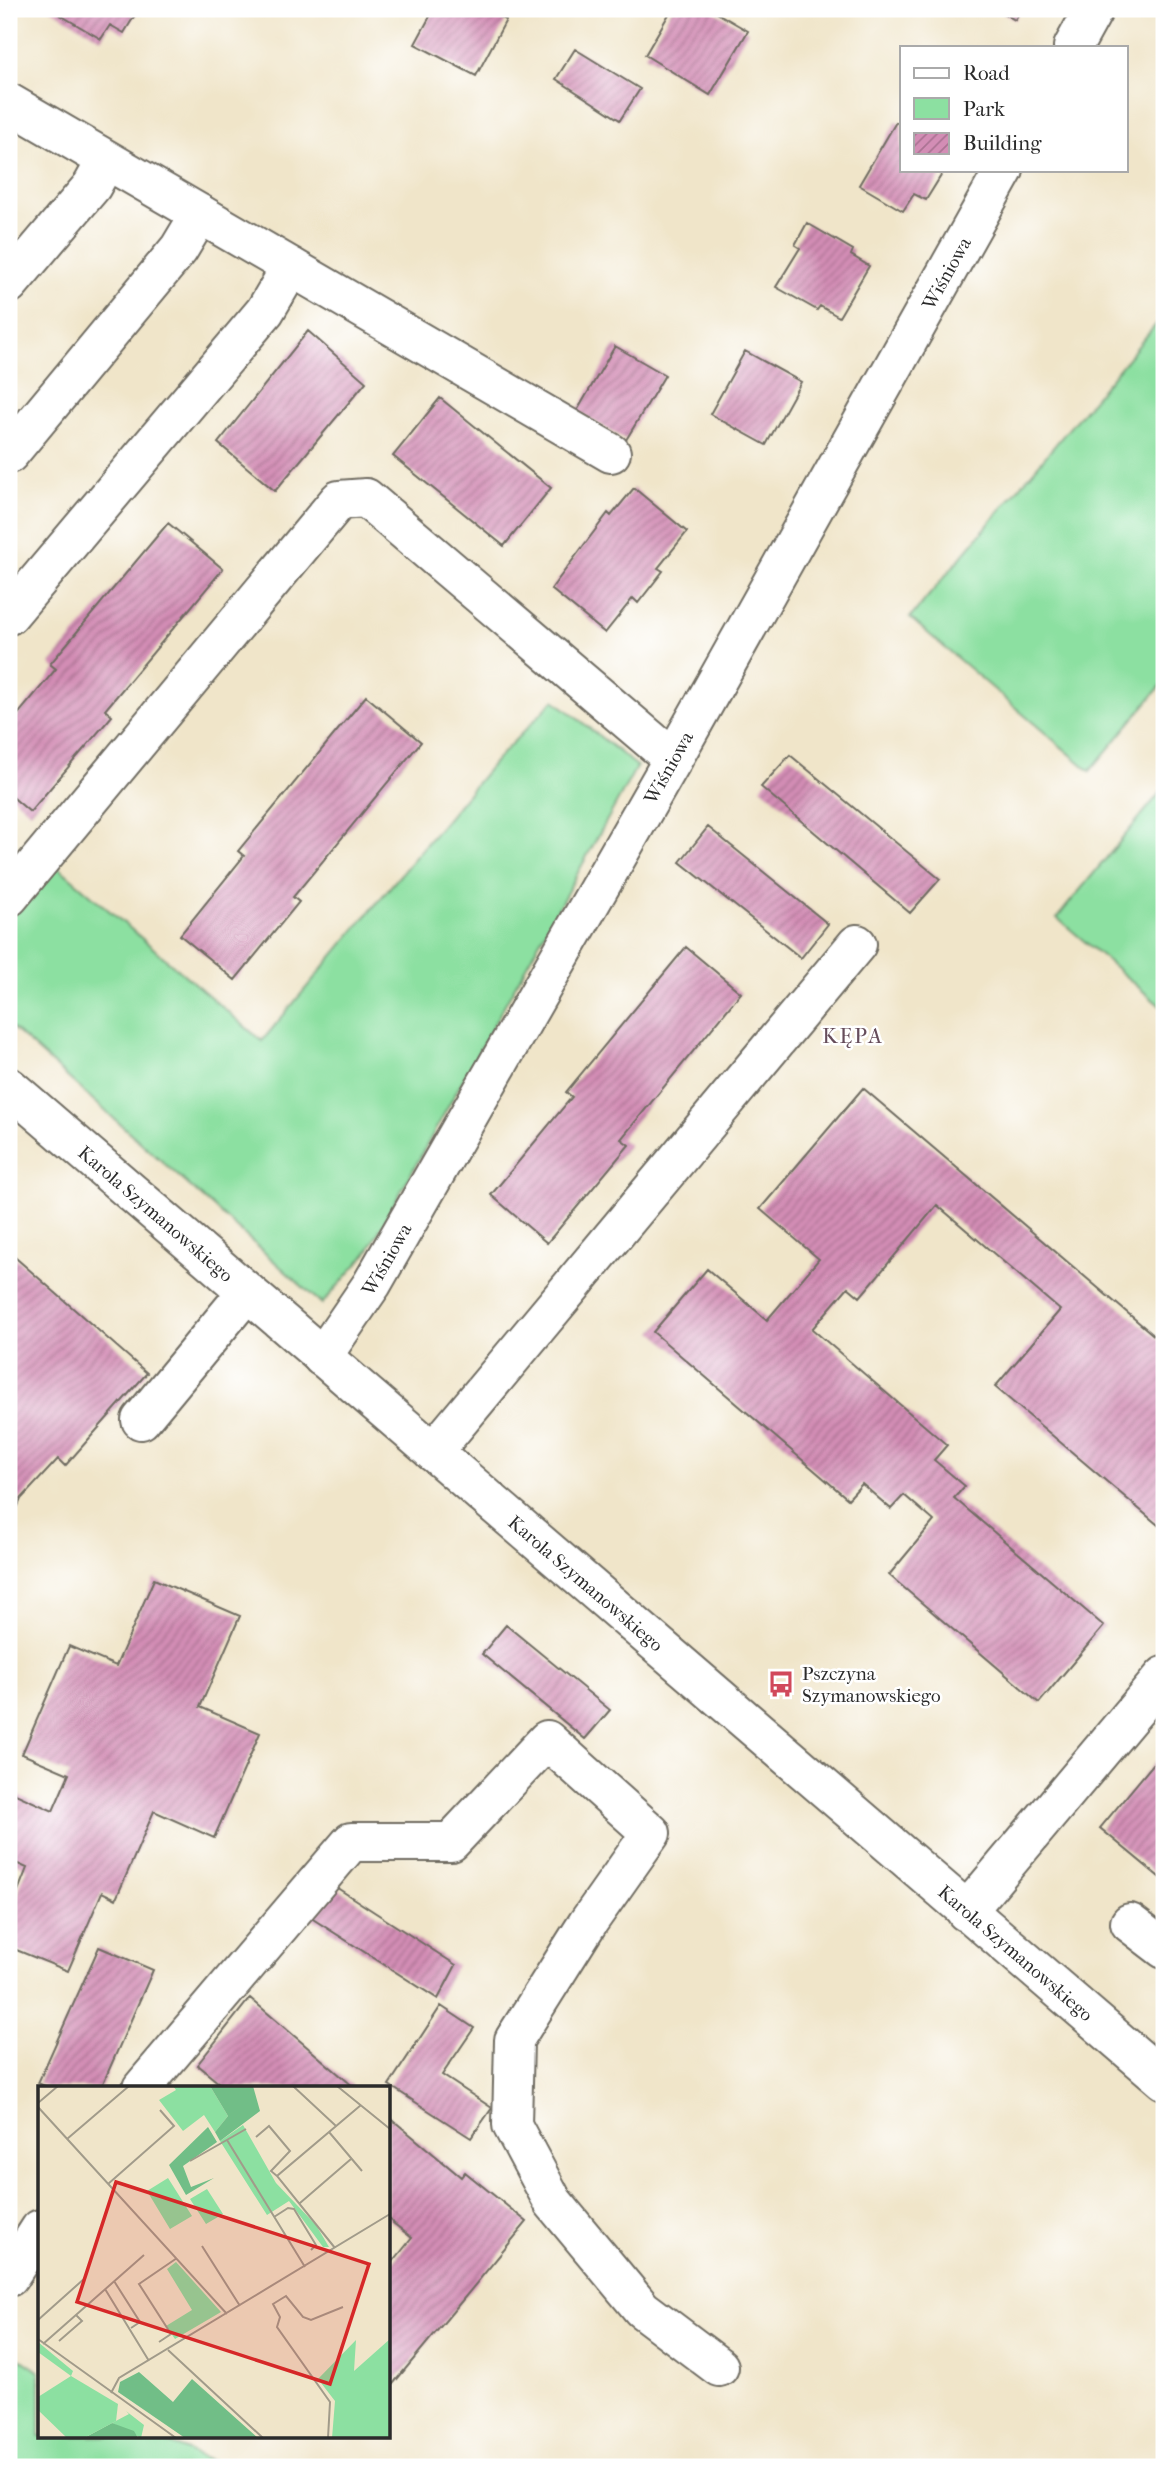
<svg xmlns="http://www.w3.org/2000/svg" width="1173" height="2476" viewBox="0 0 1173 2476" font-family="'IM FELL French Canon',serif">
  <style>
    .green { fill: #8ce0a1; stroke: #5c8666; stroke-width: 2 }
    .building { fill: url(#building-hatch) }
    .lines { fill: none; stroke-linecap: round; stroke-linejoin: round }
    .minor-casing { stroke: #706c62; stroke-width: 42 }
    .minor { stroke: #fff; stroke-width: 38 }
    .labels { text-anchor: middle; stroke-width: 5; stroke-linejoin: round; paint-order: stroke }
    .street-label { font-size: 19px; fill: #2b2b2b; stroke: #fff }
    .poi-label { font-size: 19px; fill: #2b2b2b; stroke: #fff; text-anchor: start }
    .neighbourhood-label { font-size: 21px; letter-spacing: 2px; fill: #664d5b; stroke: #fff }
    .inset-road { fill: none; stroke: #a19b8a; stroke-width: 2 }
    .view { fill: #d62828; fill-opacity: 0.15; stroke: #d62828; stroke-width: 3.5 }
    .inset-edge { fill: none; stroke: #2b2b2b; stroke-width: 3.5 }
  </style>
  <defs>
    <pattern id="building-hatch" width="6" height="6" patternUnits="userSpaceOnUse" patternTransform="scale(1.75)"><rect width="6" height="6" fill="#d38db5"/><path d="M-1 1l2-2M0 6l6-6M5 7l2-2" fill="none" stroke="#ab7393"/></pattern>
  </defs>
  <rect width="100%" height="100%" fill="#fff"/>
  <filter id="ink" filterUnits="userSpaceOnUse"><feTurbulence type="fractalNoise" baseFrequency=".0143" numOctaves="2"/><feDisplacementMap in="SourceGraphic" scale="14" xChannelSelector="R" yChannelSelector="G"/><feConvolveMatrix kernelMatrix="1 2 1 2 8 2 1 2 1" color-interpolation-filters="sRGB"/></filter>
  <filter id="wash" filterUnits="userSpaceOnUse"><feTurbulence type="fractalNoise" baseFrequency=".00686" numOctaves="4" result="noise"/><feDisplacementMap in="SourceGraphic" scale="28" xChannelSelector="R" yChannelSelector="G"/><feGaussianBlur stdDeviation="1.57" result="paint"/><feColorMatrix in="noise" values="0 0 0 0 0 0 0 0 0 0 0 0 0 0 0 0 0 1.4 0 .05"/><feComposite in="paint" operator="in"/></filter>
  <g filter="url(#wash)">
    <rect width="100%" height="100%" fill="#f0e5c9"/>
    <path class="green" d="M1164,315V682L1090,771L910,618Z
      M554,700L637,766L367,1253L322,1304L9,1025V901L44,855L262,1041L495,761Z
      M1164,788V1009L1057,918Z
      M9,2351L40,2372V2436H154L223,2467H9Z"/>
    <g id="blocks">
      <path class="building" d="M50,9H135L138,10L124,33L110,25L101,39Z
        M434,9H486L506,20L476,76L415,44Z
        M672,9H710L748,31L710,95L645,55Z
        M996,9H1021L1015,20Z
        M575,49L640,89L620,120L556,79Z
        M896,122L902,125V170H935L942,174L926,200L914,194L903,211L859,185Z
        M807,223L853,250L851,255L869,266L839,317L820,306L817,310L776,287L800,248L795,245Z
        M308,331L366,382L275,491L218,443Z
        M615,346L665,375L626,440L577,411Z
        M745,351L801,382L766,445L710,414Z
        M440,398L551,488L504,546L393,456Z
        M634,488L687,532L658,568L663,571L638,603L633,598L605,633L551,589L608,513L611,516Z
        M168,523L223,569L105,710L112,716L30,812L9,794V725L56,669L50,664Z
        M366,696L421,742L293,897L299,902L235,980L180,935L244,856L238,851Z
        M790,755L940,879L910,913L761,787Z
        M708,827L828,924L801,958L680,862Z
        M686,947L741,993L621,1139L629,1145L547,1243L491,1195L572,1097L566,1092Z
        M863,1088L1164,1344V1530L995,1387L1060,1310L937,1205L860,1297L848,1287L812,1329L947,1445L934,1460L965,1486L954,1498L1104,1626L1039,1703L889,1575L934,1521L904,1495L891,1509L862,1484L848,1499L653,1332L707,1269L767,1320L819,1259L760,1209Z
        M9,1252L147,1373L65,1466L58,1459L21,1499L9,1527Z
        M154,1579L240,1616L200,1707L260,1733L214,1838L154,1811L116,1899L102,1892L68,1971L9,1947V1914L27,1868L9,1860V1791L53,1811L69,1774L22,1754L69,1646L116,1666Z
        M506,1625L610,1710L585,1739L482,1654Z
        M1164,1751V1881L1100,1828Z
        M328,1882L456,1965L438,1999L305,1914Z
        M99,1947L153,1970L101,2088H49L38,2083Z
        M250,1998L355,2088H225L197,2065Z
        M441,2006L474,2028L442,2075L492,2108L471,2138L389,2085Z
        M388,2116L461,2177L465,2172L527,2222L393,2384L388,2380V2268L412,2238L388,2219Z"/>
    </g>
  </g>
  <g filter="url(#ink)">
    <use href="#blocks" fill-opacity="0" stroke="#706c62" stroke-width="2"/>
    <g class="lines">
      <g class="minor-casing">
        <g id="minor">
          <path d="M1073,47L1094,9"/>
          <path d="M9,103L611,453"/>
          <path d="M9,284L92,186L106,161"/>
          <path d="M9,454L179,249L200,214"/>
          <path d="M9,615L265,311L291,267"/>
          <path d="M9,897L339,500L366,498L673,759"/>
          <path id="s1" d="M9,1087L1164,2080"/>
          <path id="s2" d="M322,1357L372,1284L673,759L1004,170"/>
          <path d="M141,1420L247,1292"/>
          <path d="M433,1452L857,944"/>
          <path d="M966,1912L1164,1676"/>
          <path d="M1130,1923L1164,1949"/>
          <path d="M142,2088L351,1842H451L547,1740L651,1833L587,1924L514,2040L512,2125L553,2202L642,2309L719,2367"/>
          <path d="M9,2277L40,2229"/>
        </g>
      </g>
      <use href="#minor" class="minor"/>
    </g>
  </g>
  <defs>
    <g id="bus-bare" transform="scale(2.1)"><path d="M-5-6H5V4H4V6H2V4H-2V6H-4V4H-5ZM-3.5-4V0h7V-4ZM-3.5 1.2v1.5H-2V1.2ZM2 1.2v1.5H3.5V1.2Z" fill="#d1495b" stroke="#fff" stroke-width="2.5" paint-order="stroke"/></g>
  </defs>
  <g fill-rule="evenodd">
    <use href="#bus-bare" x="781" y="1684"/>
  </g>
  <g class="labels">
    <g class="street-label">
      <text dy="7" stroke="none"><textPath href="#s2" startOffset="1251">Wiśniowa</textPath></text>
      <text dy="7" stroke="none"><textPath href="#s2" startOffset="684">Wiśniowa</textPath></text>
      <text dy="7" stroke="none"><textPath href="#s1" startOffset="194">Karola Szymanowskiego</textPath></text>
      <text dy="7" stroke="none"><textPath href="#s2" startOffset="117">Wiśniowa</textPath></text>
      <text dy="7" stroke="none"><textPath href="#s1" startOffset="761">Karola Szymanowskiego</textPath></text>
      <text dy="7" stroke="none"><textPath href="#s1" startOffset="1328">Karola Szymanowskiego</textPath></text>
    </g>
    <g class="poi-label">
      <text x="802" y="1680">Pszczyna<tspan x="802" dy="22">Szymanowskiego</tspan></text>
    </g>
    <g class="neighbourhood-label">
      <text x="853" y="1043">KĘPA</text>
    </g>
  </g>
  <g transform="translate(38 2086)">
    <rect width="352" height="352" fill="#f0e5c9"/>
    <path d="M135,0H172L190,30L177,46L166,29L145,45L121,14L138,4ZM205,39L238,97L278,139L291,161H285L251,115L229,129L182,55ZM130,92L154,130L132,143L109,105ZM169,103L185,128L168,138L152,113ZM138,176L183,226L137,253L128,240L154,224L129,183ZM352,253V352H294L297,315L280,293L318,254L316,285ZM0,256L35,285L33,290L0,266ZM88,325L106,339L103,352L74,337L91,328Z" fill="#8ce0a1"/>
    <path d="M172,0H215L222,25L182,55L177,46L190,30ZM170,41L179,56L145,80L153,101L176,92L148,109L131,79ZM101,286L135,316L154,293L220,352H147L80,306L82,296ZM74,337L96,345L100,352H46Z" fill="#71be87"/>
    <path d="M33,290L80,318L78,335L46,352H29L0,324V311Z" fill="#8ce0a1"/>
    <path class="inset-road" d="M255,0L298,40M299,0L352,43M0,17L20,0M0,21L189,228M291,46L324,85M218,51L231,40L252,65L233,85L239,90M29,53L91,0M189,54L267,181M152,75L208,43M70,98L136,40L122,24M262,117L313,73M236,131L250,122L256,123L278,159L273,164M164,160L202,220M297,162L239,90L323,19M76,195L102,236L93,242M67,203L111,275M0,234L47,192M0,253L138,352M21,255L44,235L38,229M121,256L133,248L101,198L139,172M5,258L106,169M130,264L225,352M73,307L81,292L352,128M290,352L292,316L239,241L242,231L235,218L248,210L265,231L273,234L305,221"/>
    <path class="view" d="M78,96L331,178L292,298L39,216Z"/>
    <rect width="352" height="352" class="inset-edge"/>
  </g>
  <rect width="1173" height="2476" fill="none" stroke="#fff" stroke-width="35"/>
  <rect x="900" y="46" width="228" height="126" fill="#ffffff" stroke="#aaaaaa" stroke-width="2"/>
  <rect x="914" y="68" width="35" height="10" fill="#ffffff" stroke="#aaaaaa" stroke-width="2"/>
  <text x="963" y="80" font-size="21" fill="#2b2b2b">Road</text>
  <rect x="914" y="98" width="35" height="21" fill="#8ce0a1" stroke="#aaaaaa" stroke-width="2"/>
  <text x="963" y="116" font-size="21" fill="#2b2b2b">Park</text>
  <rect x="914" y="133" width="35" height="21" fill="url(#building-hatch)" stroke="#aaaaaa" stroke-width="2"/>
  <text x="963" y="150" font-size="21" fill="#2b2b2b">Building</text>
</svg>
